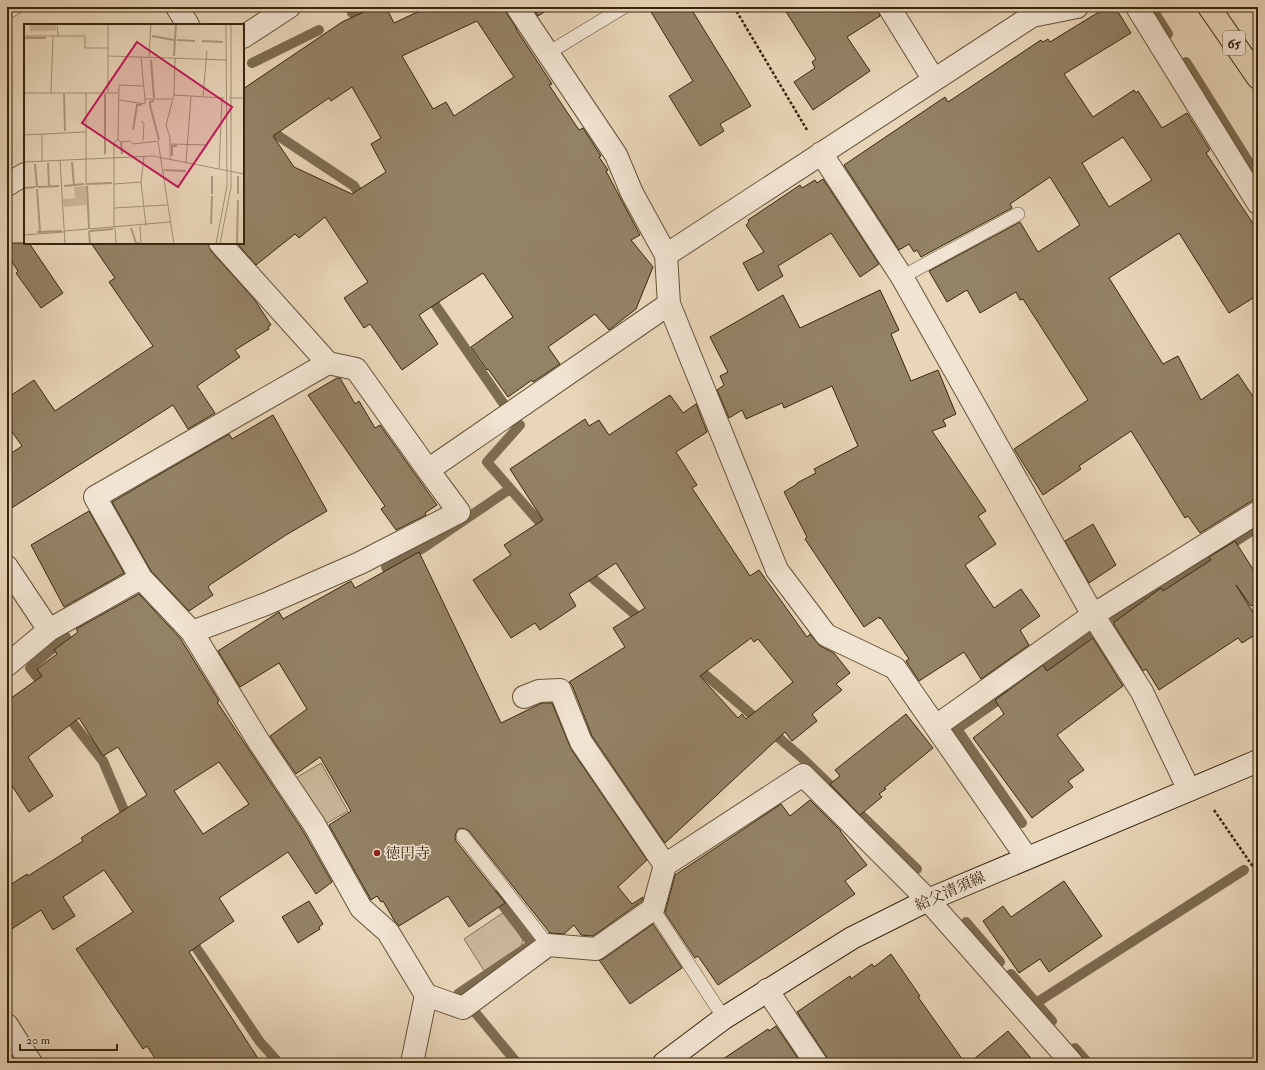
<svg xmlns="http://www.w3.org/2000/svg" width="1265" height="1070" viewBox="0 0 1265 1070" font-family="'IM FELL Double Pica','Noto Serif JP',serif">
  <style>
    .green { fill: #cbb89c; stroke: #826f54 }
    .lines { fill: none; stroke-linecap: round; stroke-linejoin: round }
    .stream { stroke: #7e6c51; stroke-width: 10 }
    .building { fill: #948266; stroke: #38260d; fill-rule: evenodd }
    .service-casing { stroke: #645238; stroke-width: 14 }
    .minor-casing { stroke: #645238; stroke-width: 24 }
    .secondary-casing { stroke: #38260d; stroke-width: 24 }
    .primary-casing { stroke: #38260d; stroke-width: 24 }
    .path { stroke: #38260d; stroke-width: 2.5; stroke-dasharray: 3 2; stroke-linecap: butt }
    .service { stroke: #f1e4d2; stroke-width: 13 }
    .minor { stroke: #f1e4d2; stroke-width: 22 }
    .secondary { stroke: #f1e4d2; stroke-width: 22 }
    .primary { stroke: #e9d6b9; stroke-width: 22 }
    .poi-dot { fill: #8f2418; stroke: #f1e4d2; stroke-width: 1.5 }
    .labels { text-anchor: middle; stroke-width: 3.5; stroke-linejoin: round; paint-order: stroke }
    .shield { fill: #f1e4d2; stroke: #705f48; stroke-width: 1 }
    .shield-label { font-size: 14px; font-weight: bold; fill: #38260d }
    .poi-label { font-size: 15px; fill: #38260d; stroke: #f1e4d2; text-anchor: start }
    .street-label { font-size: 15px; fill: #38260d; stroke: #f1e4d2 }
    .inset-river { fill: none; stroke: #ad9a7f; stroke-width: 2 }
    .inset-road { fill: none; stroke: #a29074; stroke-width: 1 }
    .view { fill: #c2185b; fill-opacity: 0.15; stroke: #c2185b; stroke-width: 2 }
    .inset-edge { fill: none; stroke: #38260d; stroke-width: 2 }
  </style>
  <rect width="100%" height="100%" fill="#e9d6b9"/>
  <filter id="stains"><feTurbulence type="fractalNoise" baseFrequency=".005" numOctaves="4"/><feColorMatrix values="0 0 0 0 .2 0 0 0 0 .09 0 0 0 0 .02 0 0 0 .5 -.17"/></filter>
  <radialGradient id="worn" r=".72"><stop offset=".6" stop-color="#630" stop-opacity="0"/><stop offset="1" stop-color="#630" stop-opacity=".3"/></radialGradient>
  <path class="green" d="M321,763L348,811L322,826L294,779Z
    M504,912L523,940L521,947L485,972L464,939Z"/>
  <g class="lines">
    <path class="stream" d="M1151,7L1168,34
      M352,13L364,7
      M1186,62L1258,177
      M252,63L319,30
      M269,124L277,135L354,186L364,201
      M427,293L503,403
      M520,425L487,462L548,532
      M583,570L644,622
      M393,582L386,567L423,548L510,489
      M1115,618L1258,527
      M694,665L801,757L917,869
      M1034,675L1091,636
      M47,689L30,668L66,637
      M1006,695L957,729L1022,823
      M65,713L103,761L129,822
      M966,922L1000,962
      M189,937L260,1042L279,1063
      M1011,974L1052,1021
      M458,994L532,944L495,895
      M1036,1003L1244,870
      M474,1011L517,1063
      M1075,1048L1088,1063"/>
  </g>
  <path class="building" d="M375,7H386L394,23L428,7H505L507,14L517,29H516L552,84L549,85L579,130L583,128L601,156L599,157L608,170L606,171L640,235L631,240L653,267L636,309L609,330L595,314L548,347L560,364L533,382L532,380L508,397L488,369L487,370L471,347L513,317L483,273L419,315L438,344L402,370L370,324L364,328L344,298L368,282L325,217L299,238L295,234L256,265L237,243H243V89L342,22ZM477,21L514,77L454,116L446,102L433,109L402,56ZM352,87L381,138L371,144L386,172L352,194L294,167L273,136L329,98L331,101Z
    M532,7H552L538,16Z
    M648,7H690L751,106L720,124L724,131L700,146L669,96L693,81Z
    M783,7H877L880,16L847,37L870,71L813,110L794,82L815,68L812,62L816,59Z
    M1107,7H1115L1131,33L1064,74L1093,117L1134,90L1136,93L1138,91L1162,128L1187,113L1210,150L1206,153L1258,231V295L1229,313L1179,233L1109,278L1163,364L1178,356L1201,400L1238,374L1258,404V497L1200,533L1188,516L1185,518L1131,431L1079,466L1081,469L1043,495L1014,449L1088,400L1023,299L1020,300L1016,292L980,313L967,290L947,302L929,271L1020,222L1038,252L1080,225L1050,177L1010,204L1012,208L921,257L917,250L914,252L909,244L899,250L844,165L945,97L948,102L1041,40L1043,42L1048,39L1050,42ZM1123,137L1152,180L1109,207L1082,163Z
    M823,179L879,264L860,277L831,233L778,266L783,276L758,291L743,263L764,252L746,225L749,222L748,220L800,185L802,188L815,180L817,183Z
    M7,243H29L63,293L41,308L16,273L18,271L7,254Z
    M91,243H208L211,251L254,299L271,325L268,327L269,329L235,350L240,357L197,386L215,413L188,429L173,405L7,511V456L22,446L7,425V398L34,380L55,411L153,346L109,282L115,278Z
    M880,290L899,330L891,334L911,381L938,370L956,414L943,420L946,426L932,431L986,511L978,516L996,544L965,565L994,608L1021,589L1040,616L1020,630L1029,645L981,679L964,652L919,681L906,661L909,659L881,618L880,619L879,617L864,627L805,539L807,537L784,492L797,484V483L816,473L814,469L858,446L832,386L784,408L782,403L746,419L742,410L729,418L717,390L724,385L720,376L728,372L710,337L783,295L800,328Z
    M337,378H340L355,404L359,401L375,428L380,425L437,505L425,513L426,515L396,530L381,509L385,506L308,395Z
    M670,395L683,413L696,404L707,432L676,452L697,485L692,488L750,576L759,570L807,637L810,634L820,646L834,653L850,673L836,684L842,690L812,714L817,721L792,741L785,732L665,843L592,736L572,685L569,682L625,647L613,628L645,608L616,563L569,594L576,606L540,630L535,623L511,638L473,580L511,555L504,545L543,520L510,469L585,419L589,426L599,420L609,435ZM751,638L754,642L758,639L793,682L746,719L742,714L738,718L700,676Z
    M273,415L327,511L286,535L211,584L208,587L213,595L189,611L151,571L112,502L229,434L232,439Z
    M89,511L124,573L64,607L31,545Z
    M1093,524L1116,565L1089,583L1065,541Z
    M1235,541L1258,577V602L1251,606L1236,585L1258,620V633L1242,643L1238,638L1159,690L1146,669L1143,671L1113,623L1161,588L1163,591L1211,560L1209,557Z
    M419,552L501,723L542,703H552L571,749L647,860L618,887L632,904L643,897L642,901L593,936L581,935L574,925L564,934L550,933L469,831L462,828L458,829L456,833L455,837L456,841L505,903L469,927L448,896L399,926L394,920L383,901L381,902L377,896L371,900L329,825L351,811L320,757L296,774L270,736L307,709L279,663L240,687L218,651L279,612L283,619L351,581L355,588Z
    M139,594L180,638L219,701L217,702L303,831L332,882L316,894L288,852L219,898L234,921L189,952L261,1063H158L147,1046L143,1049L76,949L133,912L104,870L63,897L75,916L53,930L41,910L7,932V887L27,874L28,876L83,841L81,838L147,795L118,747L103,756L79,718L28,757L53,796L29,812L7,778V701L42,676L37,669L57,654L54,650L78,632L76,629ZM219,762L249,804L203,834L174,791Z
    M1093,638L1123,686L1057,735L1084,770L1068,781L1073,787L1032,818L973,738L1004,714L995,700L1043,665L1047,671Z
    M906,714L933,748L884,788L886,789L879,794L882,797L860,815L830,784L840,776L835,770Z
    M810,800L841,831H840L867,865L845,881L855,894L718,985L698,956L695,958L665,913L675,875L781,804L790,816Z
    M1064,881L1102,936L1049,972L1040,959L1019,973L983,921L1003,906L1011,917Z
    M309,901L323,924L319,927L320,929L298,943L282,917Z
    M653,924L682,968L630,1004L599,960L603,959Z
    M891,954L920,996L918,997L965,1063H828L826,1056L797,1012L850,976L851,979L872,964L874,967Z
    M776,1026L801,1063H717L768,1029L769,1031Z
    M1008,1031L1035,1063H969Z"/>
  <g class="lines">
    <g class="service-casing">
      <path id="service" d="M7,13L17,7
        M548,53L624,7
        M902,277L1018,214
        M463,836L548,945
        M653,909L724,1018"/>
    </g>
    <g class="minor-casing">
      <path id="minor" d="M177,7L188,25
        M517,7L616,155L632,193L666,255L669,304L777,570L826,635L895,668L1027,858
        M889,7L934,80
        M1137,7L1258,203
        M243,37L289,7
        M821,153L902,277L1093,615L1142,692L1189,790
        M7,185L25,174
        M220,243L328,363L356,369L428,470
        M666,255L1032,16L1077,7
        M328,363L95,497L141,578L192,632L259,742L314,824L361,908L388,932L426,995L412,1063
        M7,567L49,630
        M192,632L266,604L360,563L459,512L428,470L669,304
        M7,665L49,630L141,578
        M524,697L539,691L560,690L581,742L665,865
        M936,726L1093,615L1258,512
        M767,990L816,1063
        M426,995L463,1008L548,945L596,949L653,909L665,865L803,775L928,900L1072,1063
        M7,1025L31,1063"/>
    </g>
    <g class="secondary-casing">
      <path id="secondary" d="M664,1063L724,1018L852,938L928,900L1258,761"/>
    </g>
    <g class="primary-casing">
      <path id="primary" d="M1209,7L1258,78"/>
    </g>
    <path class="path" d="M734,7L807,130
      M1214,810L1258,874"/>
    <use href="#service" class="service"/>
    <use href="#minor" class="minor"/>
    <use href="#secondary" class="secondary"/>
    <use href="#primary" class="primary"/>
  </g>
  <circle class="poi-dot" cx="377" cy="853" r="4"/>
  <g class="labels">
    <rect class="shield" x="1223" y="31" width="22" height="24" rx="3"/>
    <g class="shield-label">
      <text x="1234" y="48">65</text>
    </g>
    <g class="poi-label">
      <text x="385" y="858">徳円寺</text>
    </g>
    <g class="street-label">
      <text transform="translate(950 891) rotate(-24)" y="5">給父清須線</text>
    </g>
  </g>
  <g transform="translate(24 24)">
    <rect width="220" height="220" fill="#e9d6b9"/>
    <path d="M6,0H32V7H6ZM62,162L63,181L40,183L39,175L51,174L50,163Z" fill="#cbb89c"/>
    <path class="inset-river" d="M128,12L150,16M0,14H22M153,16L171,17M178,17L199,18M150,32L152,0M127,36L130,74M40,70L41,107M130,77L126,78V81L135,116M109,106L113,81H118M97,118L98,130M81,130V70M148,132V122H153M48,138L50,161M24,139L25,162M11,140L13,163M140,146L162,147M63,160L88,159M40,162L60,160M63,162L65,204M14,163L35,162M0,164L12,163M13,165L16,208M188,170V152M214,170V152M187,200L188,172M107,204L112,219H115M65,207L66,220M66,207L89,205M13,208L38,207M213,220L214,176"/>
    <path class="inset-road" d="M33,0L34,12M84,0V68M0,12H61V24H85M85,32L203,36M117,33L121,75M125,33L127,0M0,69H94M27,69L29,12M62,69V161M150,71L200,74M179,72L183,27M205,74H220M95,76L121,80V75H148M117,97L120,99L119,117M18,110V137M0,111L61,108M94,115L96,118L106,117L109,120L134,117L150,220M146,120L183,121M120,132L117,158L122,202M90,133V119L94,115L95,61L119,62M90,133V204M146,135V114L142,101L150,71L151,34M36,136L41,220M0,138L129,132L220,150M162,138L167,72M195,145L198,74M90,160L117,158M90,184L143,181M116,202L117,220M91,204L92,220M40,207L146,198M0,211L40,208M192,220L203,162L202,0M196,220L207,163V0"/>
    <path class="view" d="M113,18L208,83L154,163L58,99Z"/>
    <rect width="220" height="220" class="inset-edge"/>
  </g>
  <rect width="1265" height="1070" fill="none" stroke="#e9d6b9" stroke-width="24"/>
  <rect x="8" y="8" width="1249" height="1054" fill="none" stroke="#38260d" stroke-width="2"/>
  <rect x="12" y="12" width="1241" height="1046" fill="none" stroke="#38260d"/>
  <path d="M20 1044v6h97v-6" fill="none" stroke="#38260d" stroke-width="2"/>
  <text x="26" y="1044" font-size="12" fill="#38260d" stroke="#f1e4d2" stroke-width="3" paint-order="stroke">20 m</text>
  <rect width="100%" height="100%" filter="url(#stains)"/>
  <rect width="100%" height="100%" fill="url(#worn)"/>
</svg>
